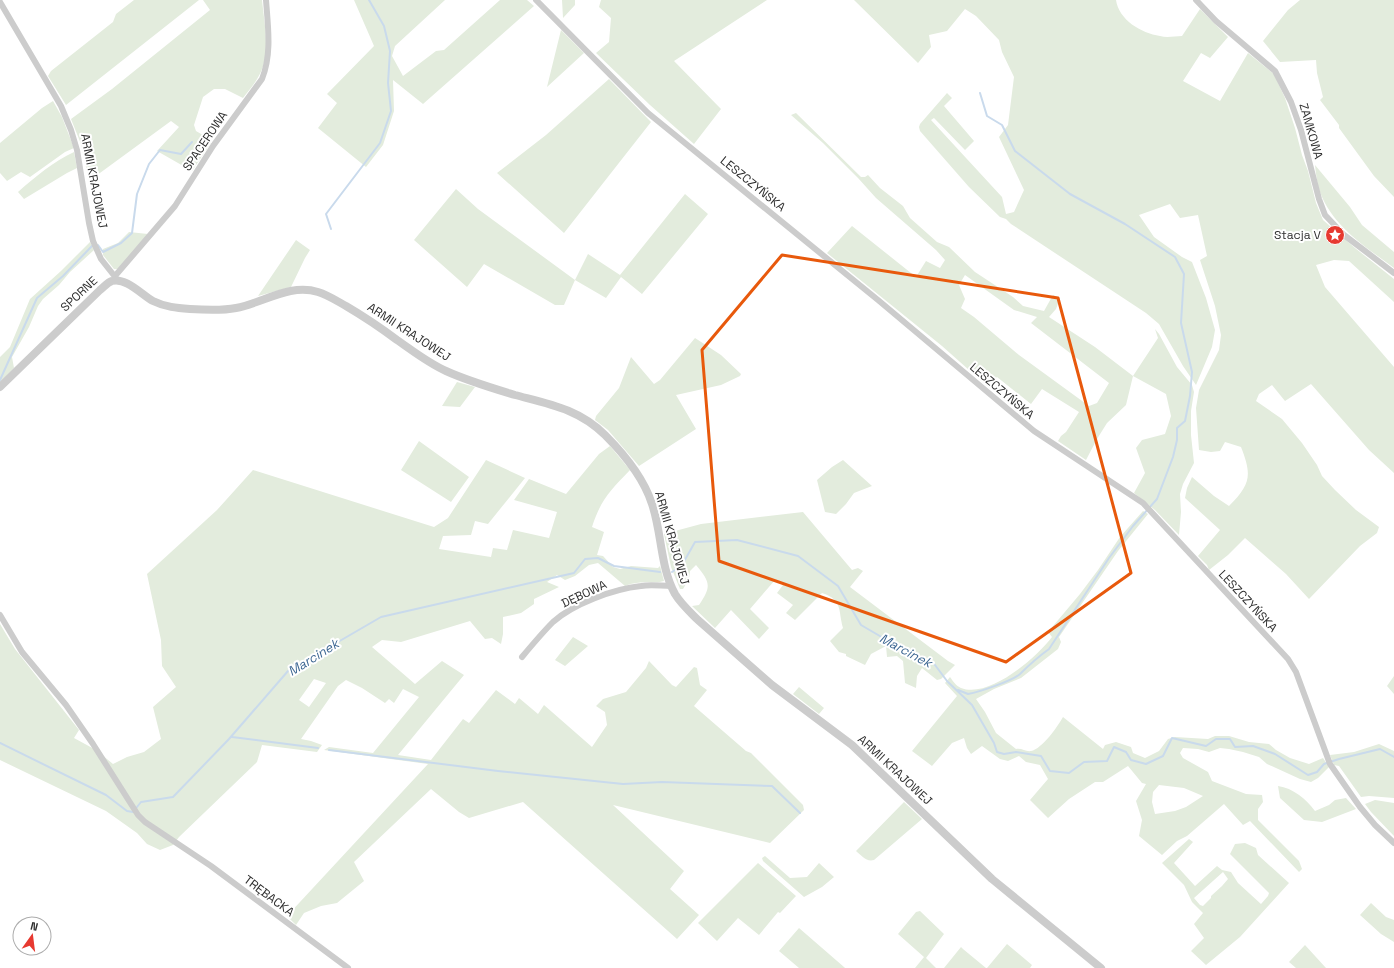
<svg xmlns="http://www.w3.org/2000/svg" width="1394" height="968" viewBox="0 0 1394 968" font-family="'Space Grotesk',sans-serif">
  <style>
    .green { fill: #e3ecdd; fill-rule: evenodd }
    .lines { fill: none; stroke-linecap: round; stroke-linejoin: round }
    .stream { stroke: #c9daec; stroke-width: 2 }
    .minor { stroke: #ccc; stroke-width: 6 }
    .tertiary { stroke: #ccc; stroke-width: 8 }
    .marked { fill: none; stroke: #e8590c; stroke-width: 3; stroke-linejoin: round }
    .labels { text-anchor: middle; stroke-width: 4; stroke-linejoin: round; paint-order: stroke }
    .street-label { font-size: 12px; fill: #2f2f2f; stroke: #fff }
    .poi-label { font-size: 12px; fill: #2f2f2f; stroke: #fff; text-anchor: end }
    .water-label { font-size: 13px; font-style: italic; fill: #3c6692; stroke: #fff }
  </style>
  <rect width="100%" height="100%" fill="#fff"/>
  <path class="green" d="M134,0H199L66,105L48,76L51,71L113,22L116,14Z
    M203,0H262C264,20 270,50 262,69C258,80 250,89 243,98L225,89H214L203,97L194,125L196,131L208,138L211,143L192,171L157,151L179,127L171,121L89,181L81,144L71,119L112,89L210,10Z
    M354,0H445L395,46L392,56L403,76L436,51L444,50L500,0H527L534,6L423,104L393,80L394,111L383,145L366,167L318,128L337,103L327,94L374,46Z
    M562,0H575V5L563,18Z
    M601,0H767L674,61L721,109L694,144L650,105L596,53L609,42L611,18L599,7Z
    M854,0H1116C1119,20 1141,33 1160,36C1167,38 1175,36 1182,36L1200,9L1228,37L1210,58L1201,53L1183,81L1220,101L1248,53L1274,74L1285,98L1295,128L1302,155L1308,171L1316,203L1323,220L1355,248L1394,279V302L1349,261L1334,260L1316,265L1325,287L1394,367V473L1369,450L1311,384L1285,401L1272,385L1259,394L1256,401L1282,419L1302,443L1317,465L1322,476L1335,490L1356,510L1379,527L1377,533L1360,546L1309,599L1286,574L1245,538L1228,555L1209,570L1207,565L1198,556L1220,530L1185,498L1187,488L1192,477L1214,496L1229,506C1251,484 1252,475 1241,447L1225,442L1220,451L1211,452L1199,450L1196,408L1199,390L1219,350L1221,335L1215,306L1200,260L1207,256L1198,215L1180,218L1170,204L1139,215L1154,237L1182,257L1192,262L1206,298L1215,330L1212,347L1196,385L1183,366L1159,324L1146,313L1011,224L1006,219L1000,217L969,187L920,131L919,127L920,124L947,93L952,98L944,106L974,141L965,150L934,118L931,120L1002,197L1006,214L1014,212L1024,190L999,137L1008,125L1014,77L1002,52L999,40L976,16L965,9L947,31L929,35L931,47L918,63Z
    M1300,0H1394V197L1374,176L1339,128V125L1320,100L1323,97L1317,73L1316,60L1280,62L1263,41L1288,10Z
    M561,30L584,53L547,87Z
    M609,79L651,122L564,233L497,173L546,135Z
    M53,101L62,117L74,148L65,152L30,177L21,172L7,181L0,173V143L42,108Z
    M796,113L861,177H865L868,175L880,188L903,206L910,218L937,242L949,247L975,272L1013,297L1023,306L1044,311L1053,295L1060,298L1056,309L1049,317L1095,347L1133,376L1158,338L1155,329L1159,334L1177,367L1192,385L1194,392L1191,411V435L1194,463L1183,484L1180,494L1181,512L1179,535L1155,510L1134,493L1145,473L1136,448L1142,440L1165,434L1171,416L1166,394L1133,376L1126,405L1107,423L1097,439L1086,460L1058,441L1061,436L1066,432L1079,412L1042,389L1031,404L997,377L987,386L942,346L827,253L852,226L916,277L926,261L940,268L945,260L936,250L876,198L858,178L823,143L791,115ZM965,275L1014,310L1037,317L1031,323L1109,383L1097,403L1089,406L1019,355L974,317L961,308L965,299L959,285Z
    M74,152L77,168L67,173L24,199L18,192C35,177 54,161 74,152Z
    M1315,165L1350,207L1362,225L1394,252V268C1366,247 1333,227 1320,192C1317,184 1316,174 1315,165Z
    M456,189L478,209L575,280L588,254L620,275L685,194L708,214L642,294L621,277L606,298L575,280L564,305H555L484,264L467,287L414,240Z
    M129,232L148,234L118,269H114L103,255V249L118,243Z
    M296,240L310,250L305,258L291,287L258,296Z
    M90,242L94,250L70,272L59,285L43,299L38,306L29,327L12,357L14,368L0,382V357L10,347L30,299L61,271Z
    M695,338L721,355L741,374L740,376L721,385L676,395L696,429L639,466L608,430L595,420L596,416L619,388L631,357L654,384L660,380Z
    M457,382L475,387L460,407L442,406Z
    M419,441L469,477L451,502L401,470Z
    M610,446L630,470C610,491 601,499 592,527L604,532L597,555L603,556L613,567L620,569L631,566L658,568L660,566L664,581C658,583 654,582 648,582C640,582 632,583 625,586L598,563L589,565L575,576L565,580L557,575L547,582L559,587L534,599V604L521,613L503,617V634L501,644L492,638L485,639L470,621L401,642L382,640L372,647L415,684L442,661L464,675L398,755L431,760L463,719L469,723L496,690L515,704L519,698L538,714L544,705L592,747L607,725L605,712L596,706L603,699L626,692L646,668L649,661L672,685L676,687L694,667L697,668L700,685L707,690L694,706L746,751L751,753L803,805L804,810L770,843L613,805L684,871L670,889L699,915L677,939L523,802L469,818L459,812L431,789L354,862L364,881L337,903L321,906L304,913L296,925L287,916L428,764L324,750L329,747L373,753L419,697L403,689L394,703L389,699L385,703L362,688L346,680L338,686L301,739L311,741L322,745L317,752L262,745L257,762L179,837L173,845L160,850L147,844L137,833L106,811L0,760V624L15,649L79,730L74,738L96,750L113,764L127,757L144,752L161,739L153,707L176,687L162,666L161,640L147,574L217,510L253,470L434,527L448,518L486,460L525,478L488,524L475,521L471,535L443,536L439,549L491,557L493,548L507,550L513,530L549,538L557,512L514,500L529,479L566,494L599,454ZM314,679L326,683L309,707L299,700Z
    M843,460L872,486L854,493L846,504L836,514L825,512L817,480L832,467Z
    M1143,511L1148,514L1118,551L1059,637L1061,642L1058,649L1021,678L994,689L976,699L985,712L996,733L1016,749C1022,748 1026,752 1031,751C1042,749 1058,726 1063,717L1103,749L1105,745L1116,742L1131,747L1133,753L1145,758L1159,751L1168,739L1175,737L1208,739L1215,736H1229L1249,742L1269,744L1276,750L1290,758L1309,764L1323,758L1329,767L1318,778L1311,782L1300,779L1267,764L1259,757L1243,752L1229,749L1220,748L1209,752L1198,749L1183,748L1180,753L1183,758L1208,772L1212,781L1246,794L1262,795L1263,802L1258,809V820L1299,861L1302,869L1299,872L1250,821L1243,825L1224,804L1187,836L1177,841L1162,855L1139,836L1142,820L1136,801L1146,784L1142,783L1128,766L1103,782H1095L1069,799L1048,818L1030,800L1048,779L1040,765L1026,762L1019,756L1008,761L1000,759L982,746L971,754L967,748L964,738L952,743L932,766L912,751L957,696L945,683L950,677C953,681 956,686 961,688C989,699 1036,658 1052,637L1048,632L1080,594L1098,570L1120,537ZM1159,785L1184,788L1203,796L1186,807L1175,811L1155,814L1152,802L1153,792Z
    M803,512L852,570L858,568L863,571L850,587L948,661L955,665L941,679L937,680L922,668L917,676L916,688L905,683L903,661L897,656L887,657L886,646L871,654L865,665L846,656V654L839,652L830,641L843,628C838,610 843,600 822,593L795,620L786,613L793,605L777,593L783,585L775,580L750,609L769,628L759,639L731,610L715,628L692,606L699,605C712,586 710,582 696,565L690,571L689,579L683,589H680L671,567L664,534L701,524Z
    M573,637L588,646L565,666L555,660Z
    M1394,676V694L1387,686Z
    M799,687L824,708L819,714L793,694Z
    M1379,744L1394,751V798L1369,796L1361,797L1339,766L1334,765L1330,755L1354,752Z
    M1278,786C1293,788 1306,799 1315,811L1329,805L1335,800L1346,798L1356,809L1322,822L1304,820L1280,798Z
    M1375,800L1394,803V836L1371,812L1365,804Z
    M904,802L922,819L874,860C866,862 862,856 856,851Z
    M1189,839L1193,842L1174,863L1195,886L1217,866L1222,870L1231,872L1238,883L1261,904L1268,896L1269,893L1230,854L1235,844L1245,843L1256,848L1258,855L1289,883L1240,937L1206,965L1191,951L1204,938L1194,924L1203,913L1192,902L1184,885L1162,863ZM1223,872L1228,879L1222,886L1211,896V898L1203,906L1200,905L1194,898Z
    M765,856L790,878L807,877L819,863L834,877L822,887L804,897L763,861L762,858Z
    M758,863L796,896L780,913L778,912L759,935L738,918L717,941L698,923Z
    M1371,903L1386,917L1394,920V942L1381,934L1360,915Z
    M920,911L944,934L926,958L936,968H915L924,957L898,934L916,912Z
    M799,928L844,967L845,968H799L779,951Z
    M1007,944L1032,965L1030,968H987Z
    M1305,945L1326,968H1296L1289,962Z
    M961,947L963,949L986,968H944Z"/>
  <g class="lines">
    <path class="stream" d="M331,229L326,214L380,143L391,111L388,83L390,51L384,26L369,0
      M98,245L103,252L121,243L132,233L137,194L149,164L160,150L181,154L192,142
      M0,380L37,298L63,276L92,246
      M672,572L682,565L695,542L737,540L798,556L838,586L861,625L926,663L932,661L947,681L972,705L994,743L997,752L1004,754L1016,752L1041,756L1050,771L1069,773L1084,762L1107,761L1114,747L1126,752L1131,760L1146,764L1163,756L1172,738L1206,746L1216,739H1230L1235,747L1253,746L1275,754L1308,775L1317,772L1324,764L1339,759L1380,749L1394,757
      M958,690L968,694C979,692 1012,681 1020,674C1029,665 1038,657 1049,649L1109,558L1133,526L1157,499L1173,457L1177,440V428L1185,421L1190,396L1192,372L1181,323L1184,274L1175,257L1125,224L1070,194L1015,151L1002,125L987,116L980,93
      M232,737L318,748
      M0,743L106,795L127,811L133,812L141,802L173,797L229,739L288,671L381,617L574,573L585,559L598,558L614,566L660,572
      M329,750L498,771L623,784L662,782L772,786L800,813"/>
    <path class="minor" d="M536,0L648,113L878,300L1034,431L1143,503L1288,659L1296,672L1330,764L1360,807L1375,825L1394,843
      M1196,0L1216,21L1275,71L1291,102L1301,130L1319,199L1325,215L1344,235L1394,273
      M0,2L61,106L71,130L77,150L89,223L93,241L101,259L116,278
      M115,276L175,206L213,146L262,79C272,54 268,27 266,0
      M0,615L22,652L66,705L93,744L138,815L145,822L211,866L348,968
      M522,657C532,645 542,633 553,622C573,604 613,589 641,586C651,584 661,586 671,586"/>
    <path class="tertiary" d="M0,387L100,290C104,287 108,282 112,281C126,277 142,295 153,301C165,307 177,308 190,309C205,310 221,311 236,308C263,303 290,283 318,292C328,295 337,301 346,306C363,316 381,328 397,340C413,351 428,363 446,371C468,381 492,388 515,395C549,404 579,409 605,435C624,454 644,479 652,504C662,533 660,567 675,594C681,604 690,612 698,620L772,685L852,745L992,879L1101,968"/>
  </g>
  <path class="marked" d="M782,255L1058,298L1131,573L1006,662L719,561L702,350Z"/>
  <defs>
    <g id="sight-disc" transform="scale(1)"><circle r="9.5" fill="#e73930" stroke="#fff"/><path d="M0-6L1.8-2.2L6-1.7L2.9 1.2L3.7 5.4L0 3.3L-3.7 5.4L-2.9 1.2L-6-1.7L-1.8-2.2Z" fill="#fff"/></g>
  </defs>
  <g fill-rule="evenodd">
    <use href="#sight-disc" x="1335" y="235"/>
  </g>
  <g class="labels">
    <g class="street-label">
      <text transform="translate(1311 131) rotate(74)" y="4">ZAMKOWA</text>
      <text transform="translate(205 141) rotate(-56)" y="4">SPACEROWA</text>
      <text transform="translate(94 181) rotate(79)" y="4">ARMII KRAJOWEJ</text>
      <text transform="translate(753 184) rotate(39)" y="4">LESZCZYŃSKA</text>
      <text transform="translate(79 294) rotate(-43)" y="4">SPORNE</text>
      <text transform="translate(409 332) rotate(33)" y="4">ARMII KRAJOWEJ</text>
      <text transform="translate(1002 391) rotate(40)" y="4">LESZCZYŃSKA</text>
      <text transform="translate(672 538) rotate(74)" y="4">ARMII KRAJOWEJ</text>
      <text transform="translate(584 594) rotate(-25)" y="4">DĘBOWA</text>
      <text transform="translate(1248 601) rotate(47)" y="4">LESZCZYŃSKA</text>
      <text transform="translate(895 770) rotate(43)" y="4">ARMII KRAJOWEJ</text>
      <text transform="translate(269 896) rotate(37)" y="4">TRĘBACKA</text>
    </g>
    <g class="poi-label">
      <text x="1321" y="239">Stacja V</text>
    </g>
    <g class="water-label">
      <text transform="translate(906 650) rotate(28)" y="5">Marcinek</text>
      <text transform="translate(313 657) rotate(-32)" y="5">Marcinek</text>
    </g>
  </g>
  <g transform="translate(32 936) rotate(14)"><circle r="19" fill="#ffffff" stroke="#acacac"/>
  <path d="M0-3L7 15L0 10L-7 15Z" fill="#e73930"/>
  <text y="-6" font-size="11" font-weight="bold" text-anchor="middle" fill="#2f2f2f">N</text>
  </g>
</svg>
